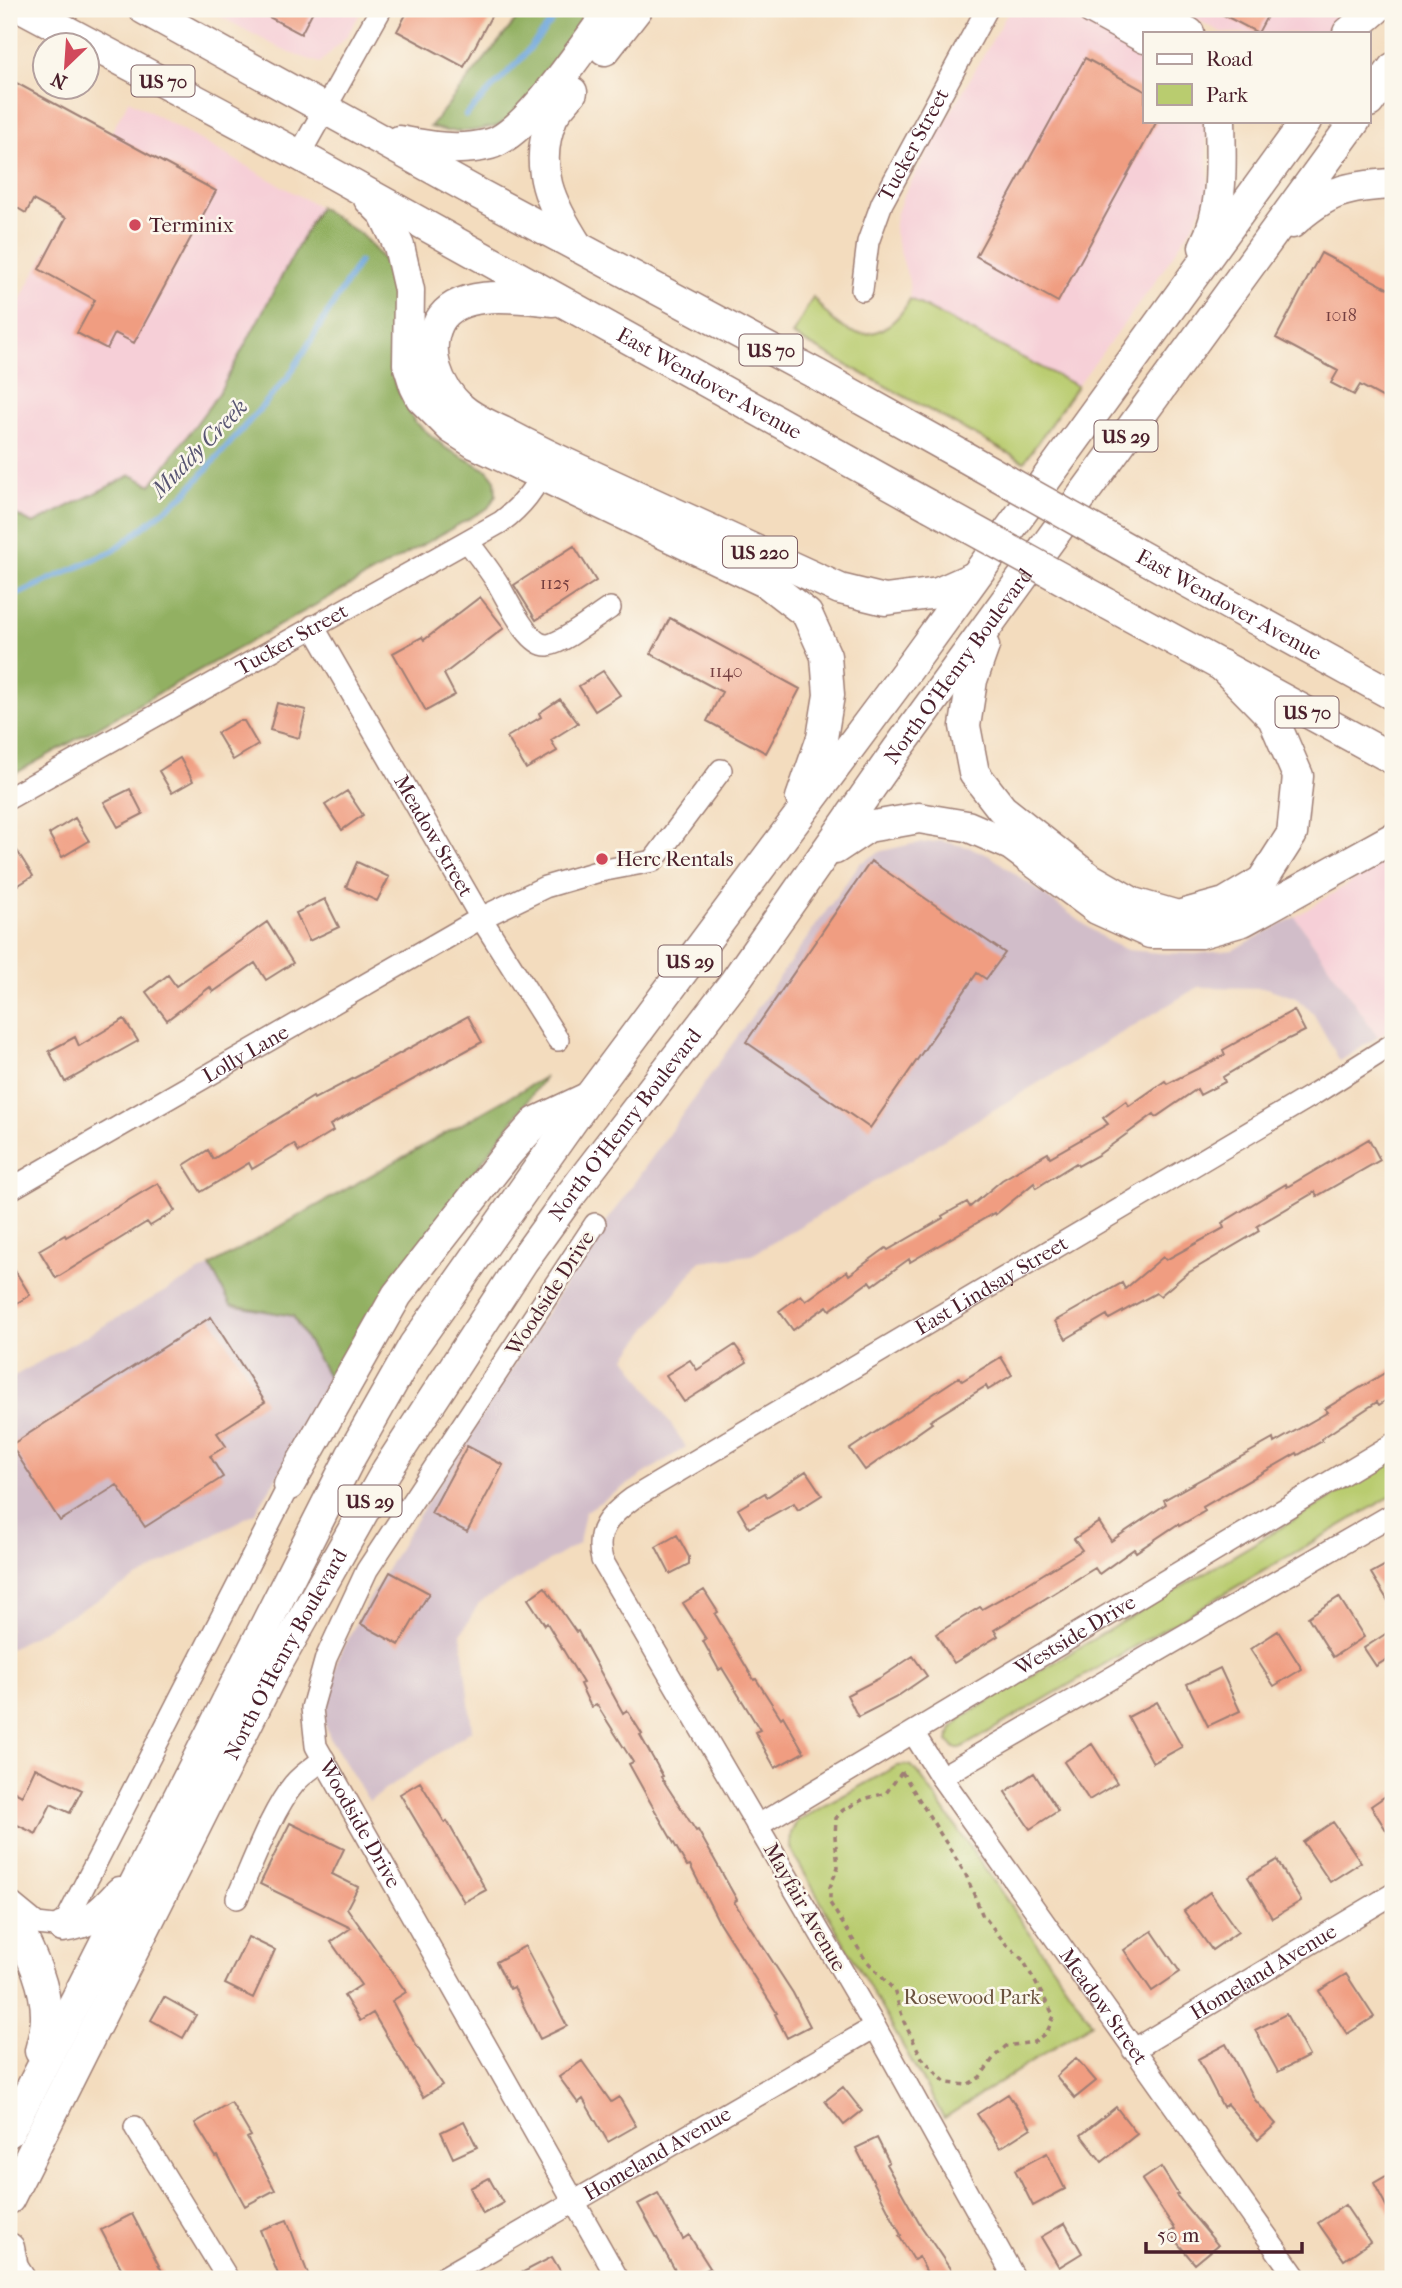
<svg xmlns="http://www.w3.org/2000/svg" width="1402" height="2288" viewBox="0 0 1402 2288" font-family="'IM FELL French Canon',serif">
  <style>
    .built { fill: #f6cfd7 }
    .industrial { fill: #d1bdc9 }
    .green { fill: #b9cc6f; stroke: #82764d; stroke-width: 2 }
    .forest { fill: #92b062; stroke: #6e6846; stroke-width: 2 }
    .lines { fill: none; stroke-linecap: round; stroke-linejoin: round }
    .stream { stroke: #6da6dc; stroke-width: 6 }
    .building { fill: #f09d81 }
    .minor-casing { stroke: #9e7e74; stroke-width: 24 }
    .highway-casing { stroke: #9e7e74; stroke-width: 33 }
    .path { stroke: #9e7e74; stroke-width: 3.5; stroke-dasharray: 5 5; stroke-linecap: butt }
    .minor { stroke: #fff; stroke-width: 21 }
    .highway { stroke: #fff; stroke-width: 30 }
    .highway-bridge-casing { stroke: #9e7e74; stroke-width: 33; stroke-linecap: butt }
    .highway-bridge { stroke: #fff; stroke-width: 30 }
    .poi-dot { fill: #d1495b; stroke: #fbf7ec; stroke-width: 2.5 }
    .labels { text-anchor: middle; stroke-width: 5; stroke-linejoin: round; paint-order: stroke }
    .number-label { font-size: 18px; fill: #743e40 }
    .shield { fill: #fbf7ec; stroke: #7f6065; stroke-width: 2 }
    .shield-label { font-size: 19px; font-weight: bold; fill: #4a1f2b }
    .street-label { font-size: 21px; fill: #4a1f2b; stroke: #fbf7ec }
    .poi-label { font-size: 21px; fill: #4a1f2b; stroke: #fbf7ec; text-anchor: start }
    .park-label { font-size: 21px; fill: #6b533f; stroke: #fbf7ec }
    .water-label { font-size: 23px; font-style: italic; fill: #585572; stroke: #fbf7ec }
  </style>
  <rect width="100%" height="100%" fill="#fbf7ec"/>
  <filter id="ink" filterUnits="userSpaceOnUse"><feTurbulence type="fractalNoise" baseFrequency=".0143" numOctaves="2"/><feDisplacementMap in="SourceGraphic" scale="14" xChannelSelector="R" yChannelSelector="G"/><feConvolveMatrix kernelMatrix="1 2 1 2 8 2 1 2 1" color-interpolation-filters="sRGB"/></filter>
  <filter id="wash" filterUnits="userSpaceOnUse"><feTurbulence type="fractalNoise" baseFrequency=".00686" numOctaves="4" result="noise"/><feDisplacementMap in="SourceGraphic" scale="28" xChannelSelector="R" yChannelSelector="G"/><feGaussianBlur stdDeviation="1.57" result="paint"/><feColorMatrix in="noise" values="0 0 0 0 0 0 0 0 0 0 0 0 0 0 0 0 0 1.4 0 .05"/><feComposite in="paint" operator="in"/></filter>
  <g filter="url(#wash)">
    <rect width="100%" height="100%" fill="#f3dcbe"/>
    <path class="built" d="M206,9H363L347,36L320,63L287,52Z
      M1010,9H1065L1145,52V121H1205L1209,194L1192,227L1148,292L1077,386L910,299L909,281L894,232L896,216L903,196Z
      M1176,9H1355L1327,30L1319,33H1223Z
      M129,100L319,207L219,393L151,485L130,475L33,524L9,511V320Z
      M1393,856V1028L1378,1037L1295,917Z"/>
    <path class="industrial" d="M941,841L972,848L992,857L1106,940L1127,950L1160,953L1196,954L1233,950L1295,917L1378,1037L1340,1061L1313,1013L1296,998L1267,988L1198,987L752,1255L700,1261L626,1357L686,1447L585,1512L579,1543L479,1603L461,1634L472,1730L369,1801L331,1740L324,1722L337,1661L357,1621L406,1536L581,1258L860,863L882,851L912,844Z
      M210,1266L231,1305L293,1316L332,1383L256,1512L9,1649V1379Z"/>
    <path class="green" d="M813,297C821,307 828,317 839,325C868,346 896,326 910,299L1077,386L1024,462L792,335Z
      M1393,1461V1495L961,1748H954L948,1741L952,1728L964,1716Z
      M909,1765L917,1771L1092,2023L944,2118L790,1848L791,1833L797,1821L897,1766Z"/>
    <path class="forest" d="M525,9H596L517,113L497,126L472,131H446L430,127Z
      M319,207L363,236L388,265L394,294L390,343L395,385L414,421L447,449L487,470L495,480L496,495L488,508L9,777V511L33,524L131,475L151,485L219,393Z
      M545,1077L418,1248L332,1383L293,1316L231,1305L210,1266Z"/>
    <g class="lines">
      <path class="stream" d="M466,115L520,60L562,9
        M9,598L113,551L184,495L289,376L359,262"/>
    </g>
    <g id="blocks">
      <path class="building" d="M254,9H314L301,34Z
        M409,9H495L464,67L397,31Z
        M1212,9H1271L1258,33Z
        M1085,58L1145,91V121H1157L1058,302L976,256Z
        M9,79L216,191L134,343L115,333L107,349L77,333L95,300L39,269L66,218L33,200L26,213L9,203Z
        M1321,253L1393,291V403L1360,385L1354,395L1331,383L1338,371L1276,338Z
        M574,546L596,581L536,620L514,585Z
        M480,597L504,628L444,674L455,695L426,711L393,653L422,637L424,640Z
        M670,618L800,689L766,753L707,721L722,692L651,654Z
        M603,671L620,695L595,711L579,686Z
        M560,699L578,723L551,740L557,751L526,769L507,737L541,717L539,713Z
        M277,703L306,710L299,738L270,730Z
        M238,721H244L258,745L233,760L217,733Z
        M180,758L193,781L172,793L159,771Z
        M130,789L143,814L118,827L104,802Z
        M347,791L363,815L342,830L325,805Z
        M75,818L89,841L62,857L49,834Z
        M9,838L33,876L9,891Z
        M871,861L1005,953L986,979L977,973L870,1128L746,1042Z
        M357,862L389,877L377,901L346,887Z
        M325,899L339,927L309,941L296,913Z
        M267,922L293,963L266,980L255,963L213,992L210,987L167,1020L146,992L168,975L176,986Z
        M1294,1010L1305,1031L1280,1043L1223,1077L1225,1082L1200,1095L1197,1089L1156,1117L1154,1114L1098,1155L1078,1166L1076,1163L1036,1188L1034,1183L995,1215L994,1213L910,1262L909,1259L873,1285L870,1281L830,1310L827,1306L793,1330L779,1311L801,1295L806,1301L847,1271L849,1275L886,1248L888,1250L943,1218L942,1216L967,1202L970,1207L1002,1180L1048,1153L1050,1157L1108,1124L1103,1118L1126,1101L1129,1106L1165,1081L1167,1084L1225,1055L1223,1050Z
        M468,1016L482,1042L330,1125L333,1131L299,1152L294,1144L252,1169L249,1163L201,1192L184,1165L208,1150L213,1159L313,1097L314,1099L364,1073Z
        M124,1019L138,1041L65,1082L49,1051L75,1037L79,1046Z
        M1369,1139L1380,1160L1317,1196L1315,1192L1257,1226L1259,1231L1186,1274L1160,1296L1156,1293L1109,1319L1107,1315L1066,1339L1055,1321L1122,1283L1125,1289L1163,1257L1166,1260L1224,1228L1222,1223L1261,1199L1286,1184L1287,1187Z
        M158,1183L175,1211L150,1226L147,1222L56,1278L39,1250L65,1235L66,1237Z
        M9,1261L30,1295L9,1308Z
        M211,1317L265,1402L217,1433L226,1446L210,1456L223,1477L145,1527L117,1485L60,1521L11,1445Z
        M735,1345L747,1362L684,1402L666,1375L690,1360L697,1370Z
        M1001,1357L1012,1375L988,1390L986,1386L930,1421L932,1423L865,1470L850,1449L959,1377L962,1381Z
        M1393,1368V1396L1379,1405L1377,1402L1321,1439L1322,1441L1298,1455L1297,1453L1203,1507L1205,1511L1179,1526L1178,1524L1136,1552L1134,1549L1099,1574L1095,1568L994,1630L998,1636L954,1663L936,1634L980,1607L982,1609L1027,1584L1082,1550L1074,1539L1099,1522L1111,1541L1166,1504L1164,1500L1273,1439L1274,1443L1328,1412L1325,1409Z
        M467,1446L503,1465L467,1532L431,1513Z
        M806,1471L822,1495L798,1510L794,1503L749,1528L738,1509L765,1493L767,1497Z
        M677,1535L689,1557V1564L670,1574L656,1547Z
        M1393,1561V1609L1371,1573Z
        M390,1572L429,1593L399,1645L361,1624Z
        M545,1587L576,1632L578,1631L623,1713L627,1710L642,1734L640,1735L663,1776L661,1777L696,1831L698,1830L737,1900L734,1902L793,1993L810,2026L787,2038L775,2014L777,2013L719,1922L690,1865L687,1866L653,1807L629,1764L633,1762L597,1705L591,1707L580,1684L583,1683L547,1623L545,1625L528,1599Z
        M704,1590L718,1612L715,1614L754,1680L756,1679L781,1718L783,1716L804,1752L775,1768L755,1732L760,1730L722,1668L719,1670L703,1641L706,1639L683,1603Z
        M1339,1597L1364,1637L1333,1657L1308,1617Z
        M1393,1629V1655L1376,1666L1364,1648Z
        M1278,1631L1302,1669L1274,1686L1250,1649Z
        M913,1656L927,1676L895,1698L858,1717L847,1695L880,1678Z
        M1220,1668L1240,1711L1208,1726L1187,1684Z
        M1157,1702L1182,1747L1153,1763L1128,1717Z
        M1092,1744L1117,1783L1089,1800L1064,1762Z
        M35,1768L82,1790L70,1813L51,1804L36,1834L9,1821V1789L22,1796Z
        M1034,1773L1058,1811L1030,1829L1005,1792Z
        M420,1782L445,1823L447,1821L486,1890L464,1902L400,1794Z
        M1393,1791V1841L1371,1806Z
        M1333,1822L1361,1862L1330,1882L1303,1842Z
        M290,1823L344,1849L332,1874L358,1887L347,1908L406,1992L392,2001L414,2042L442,2085L423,2097L373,2013L360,2021L344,1996L361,1985L331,1942L351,1928L260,1884Z
        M1277,1860L1301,1901L1272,1918L1248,1877Z
        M1210,1892L1238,1932L1212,1950L1184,1911Z
        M1152,1931L1180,1972L1152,1991L1124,1950Z
        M248,1937L275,1950L253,1998L225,1984Z
        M525,1946L567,2026L540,2039L514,1987L510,1989L496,1962Z
        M1346,1974L1374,2017L1347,2034L1319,1991Z
        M164,1997L196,2015L183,2038L151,2020Z
        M1286,2014L1309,2056L1278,2072L1255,2030Z
        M1226,2044L1255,2100L1276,2124L1258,2140L1227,2104L1223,2107L1198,2059Z
        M1076,2058L1096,2081L1075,2098L1056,2076Z
        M582,2061L611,2102L619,2097L636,2126L608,2142L583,2099L578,2103L559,2077Z
        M843,2087L862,2111L844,2125L825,2101Z
        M1008,2094L1031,2128L1000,2148L977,2114Z
        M231,2102L251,2136L247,2138L275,2190L245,2206L218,2156L216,2157L195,2123Z
        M1116,2107L1137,2134L1102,2162L1081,2135Z
        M464,2121L477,2147L453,2158L441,2132Z
        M877,2138L889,2162L886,2164L919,2223L957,2279H930L919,2257L914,2260L899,2236L901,2235L856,2148Z
        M1047,2153L1065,2189L1033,2206L1015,2170Z
        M1161,2167L1178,2194L1176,2195L1218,2245L1195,2264L1169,2233L1175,2229L1142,2180Z
        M1393,2172V2219L1374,2183Z
        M489,2178L503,2203L483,2214L470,2188Z
        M658,2193L683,2239L689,2235L710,2268L690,2279H680L638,2204Z
        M1345,2205L1370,2242L1344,2260L1318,2223Z
        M132,2214L166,2279H127L101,2230Z
        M287,2220L310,2279H280L260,2230Z
        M1065,2223L1082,2253L1059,2267L1041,2237Z
        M552,2257L565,2279H510Z"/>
    </g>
  </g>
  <g filter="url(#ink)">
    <use href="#blocks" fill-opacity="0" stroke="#9e7e74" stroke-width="2"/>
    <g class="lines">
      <g class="minor-casing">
        <g id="minor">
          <path d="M299,155L381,9"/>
          <path id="s1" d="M862,290L868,242L882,203L987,9"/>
          <path d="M468,542C478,555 488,568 497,582C506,596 528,647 548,645C565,642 594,618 610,608"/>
          <path id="s2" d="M313,626L481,918L558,1040"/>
          <path id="s3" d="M9,798L501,522C522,506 535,489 546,465"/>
          <path id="s4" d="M9,1190L481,918L545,887L600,871L653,861L721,770"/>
          <path id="s5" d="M595,1224L367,1570L326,1658L312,1708L316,1746L618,2279"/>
          <path id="s6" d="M914,1734L941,1777L1297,2279"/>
          <path d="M941,1777L1393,1514"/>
          <path id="s7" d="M757,1826L1393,1444"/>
          <path d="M237,1898C252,1865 272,1810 294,1784C302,1774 314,1767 324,1759"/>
          <path d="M9,1901L37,1924L63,1927L289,1485"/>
          <path id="s8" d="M1133,2050L1393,1894"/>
          <path d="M135,2127L228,2279"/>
          <path id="s9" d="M441,2279L875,2027"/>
          <path id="s10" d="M1015,2279L875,2027L602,1560C594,1530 610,1515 633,1498L1314,1094L1393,1044"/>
        </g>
      </g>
      <g class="highway-casing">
        <g id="highway">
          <path id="s11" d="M25,9L299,155L930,506"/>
          <path d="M144,9L479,194L818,375L963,456"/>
          <path d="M1092,9L1145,38"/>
          <path d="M1144,9L1189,33"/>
          <path d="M1348,33L1376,9"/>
          <path d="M605,50L637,9"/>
          <path d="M572,92C566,100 556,109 552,118C532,168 551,205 578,247"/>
          <path d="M1369,102L1393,68"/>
          <path d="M399,141C430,147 459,152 490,144C527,134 586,42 611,9"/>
          <path d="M369,199L384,214L399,246L409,290L408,364L415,386L421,398L451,428L476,444L541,475L767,583L807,614L826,656L829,695L822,738L801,798"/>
          <path d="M1292,223C1327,191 1347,186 1393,184"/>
          <path d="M1204,247C1224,209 1221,163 1220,121"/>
          <path d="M553,301C521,298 458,287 439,322C424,352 438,387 461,408C473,419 489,425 503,432C531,447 560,461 589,474C673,512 756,551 840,589L885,600L938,593L974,577"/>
          <path id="s12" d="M1137,554L1393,695"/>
          <path d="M1106,603L1393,759"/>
          <path d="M984,646L972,680L965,726L974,773L1002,809L1088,877L1133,903L1178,916L1225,903L1262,881L1292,834L1298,776L1273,718L1221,665"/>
          <path d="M835,849L868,827L919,818L967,826L1011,845L1097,909L1150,933H1201L1243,921L1393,838"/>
          <path d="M289,1485L397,1295L508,1153L536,1122L589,1097"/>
          <path d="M9,1909C24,1942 47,1980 46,2018C46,2029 43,2040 40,2051"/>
          <path d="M63,1927C92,1923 101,1913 120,1892"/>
          <path d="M9,2132L351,1456L414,1345L589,1097L909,668L1306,121"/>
          <path id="s13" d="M9,2199L275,1668L387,1470L523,1261L569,1197L733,984L897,750L1355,121"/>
          <path d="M9,2248L13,2268L20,2279"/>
        </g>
      </g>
      <path class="path" d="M902,1772L966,1875L982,1914L1005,1943L1023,1960L1054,2016L1047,2032L1034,2042L1006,2046L995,2056L980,2077L967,2085L946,2083L922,2058L904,2022L894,1990L865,1959L830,1903V1887L838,1867L835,1837L836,1818L843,1810L864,1799L886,1793Z"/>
      <use href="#minor" class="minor"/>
      <use href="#highway" class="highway"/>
      <g class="highway-bridge-casing">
        <path id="highway-bridge" d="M963,456L1137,554
          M930,506L1106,603"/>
      </g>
      <use href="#highway-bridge" class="highway-bridge"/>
    </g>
  </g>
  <g class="poi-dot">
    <circle cx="135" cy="225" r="7"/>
    <circle cx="602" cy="859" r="7"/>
  </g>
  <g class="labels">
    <g class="number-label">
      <text x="1341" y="321">1018</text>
      <text x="555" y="589">1125</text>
      <text x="726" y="677">1140</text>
    </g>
    <g class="shield">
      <rect x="131.5" y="65.5" width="63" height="31" rx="5"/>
      <rect x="739.5" y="334.5" width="63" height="31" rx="5"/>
      <rect x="1094.5" y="420.5" width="63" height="31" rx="5"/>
      <rect x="723" y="536.5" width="74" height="31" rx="5"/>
      <rect x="1275.5" y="696.5" width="63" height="31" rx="5"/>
      <rect x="658.5" y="945.5" width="63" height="31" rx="5"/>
      <rect x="338.5" y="1485.5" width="63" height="31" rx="5"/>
    </g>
    <g class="shield-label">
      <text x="163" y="88">US 70</text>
      <text x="771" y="357">US 70</text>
      <text x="1126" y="443">US 29</text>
      <text x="760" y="559">US 220</text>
      <text x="1307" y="719">US 70</text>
      <text x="690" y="968">US 29</text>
      <text x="370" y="1508">US 29</text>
    </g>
    <g class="street-label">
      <text dy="7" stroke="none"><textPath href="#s1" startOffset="156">Tucker Street</textPath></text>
      <text dy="7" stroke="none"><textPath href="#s11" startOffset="780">East Wendover Avenue</textPath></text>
      <text dy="7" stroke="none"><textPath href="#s12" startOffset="105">East Wendover Avenue</textPath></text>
      <text dy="7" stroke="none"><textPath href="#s3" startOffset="324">Tucker Street</textPath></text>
      <text dy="7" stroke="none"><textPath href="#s13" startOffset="1808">North O'Henry Boulevard</textPath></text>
      <text dy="7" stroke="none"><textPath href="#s2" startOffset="242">Meadow Street</textPath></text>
      <text dy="7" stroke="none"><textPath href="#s4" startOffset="273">Lolly Lane</textPath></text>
      <text dy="7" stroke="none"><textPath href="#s13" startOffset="1241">North O'Henry Boulevard</textPath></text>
      <text dy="7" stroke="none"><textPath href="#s10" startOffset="1321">East Lindsay Street</textPath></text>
      <text transform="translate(550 1293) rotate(-57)" y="7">Woodside Drive</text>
      <text dy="7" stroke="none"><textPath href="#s7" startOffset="371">Westside Drive</textPath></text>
      <text dy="7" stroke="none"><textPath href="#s13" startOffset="611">North O'Henry Boulevard</textPath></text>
      <text dy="7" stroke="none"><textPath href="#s5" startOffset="691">Woodside Drive</textPath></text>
      <text transform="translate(805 1907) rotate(60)" y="7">Mayfair Avenue</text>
      <text dy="7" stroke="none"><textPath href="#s8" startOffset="152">Homeland Avenue</textPath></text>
      <text dy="7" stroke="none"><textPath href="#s6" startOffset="332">Meadow Street</textPath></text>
      <text dy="7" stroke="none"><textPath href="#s9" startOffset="250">Homeland Avenue</textPath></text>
    </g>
    <g class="poi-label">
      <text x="149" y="232">Terminix</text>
      <text x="616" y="866">Herc Rentals</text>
    </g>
    <g class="park-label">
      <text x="972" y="2004">Rosewood Park</text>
    </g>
    <g class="water-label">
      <text transform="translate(199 448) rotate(-46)" y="8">Muddy Creek</text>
    </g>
  </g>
  <rect width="1402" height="2288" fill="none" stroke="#fbf7ec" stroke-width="35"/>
  <rect x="1143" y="32" width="228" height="91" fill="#fbf7ec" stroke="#b4a19f" stroke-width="2"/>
  <rect x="1157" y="54" width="35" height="10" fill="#ffffff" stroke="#b4a19f" stroke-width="2"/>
  <text x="1206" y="66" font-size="21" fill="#4a1f2b">Road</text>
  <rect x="1157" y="84" width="35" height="21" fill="#b9cc6f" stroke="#b4a19f" stroke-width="2"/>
  <text x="1206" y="102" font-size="21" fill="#4a1f2b">Park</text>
  <g transform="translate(66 66) rotate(205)"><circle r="33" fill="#fbf7ec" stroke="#b4a19f" stroke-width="2"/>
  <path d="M0-5L12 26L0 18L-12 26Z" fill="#d1495b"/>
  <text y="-10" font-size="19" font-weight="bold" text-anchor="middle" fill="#4a1f2b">N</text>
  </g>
  <path d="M1146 2242v10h156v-10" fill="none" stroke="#4a1f2b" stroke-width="3.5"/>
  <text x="1157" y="2242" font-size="21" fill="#4a1f2b" stroke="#fbf7ec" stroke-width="5" paint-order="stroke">50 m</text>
</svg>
